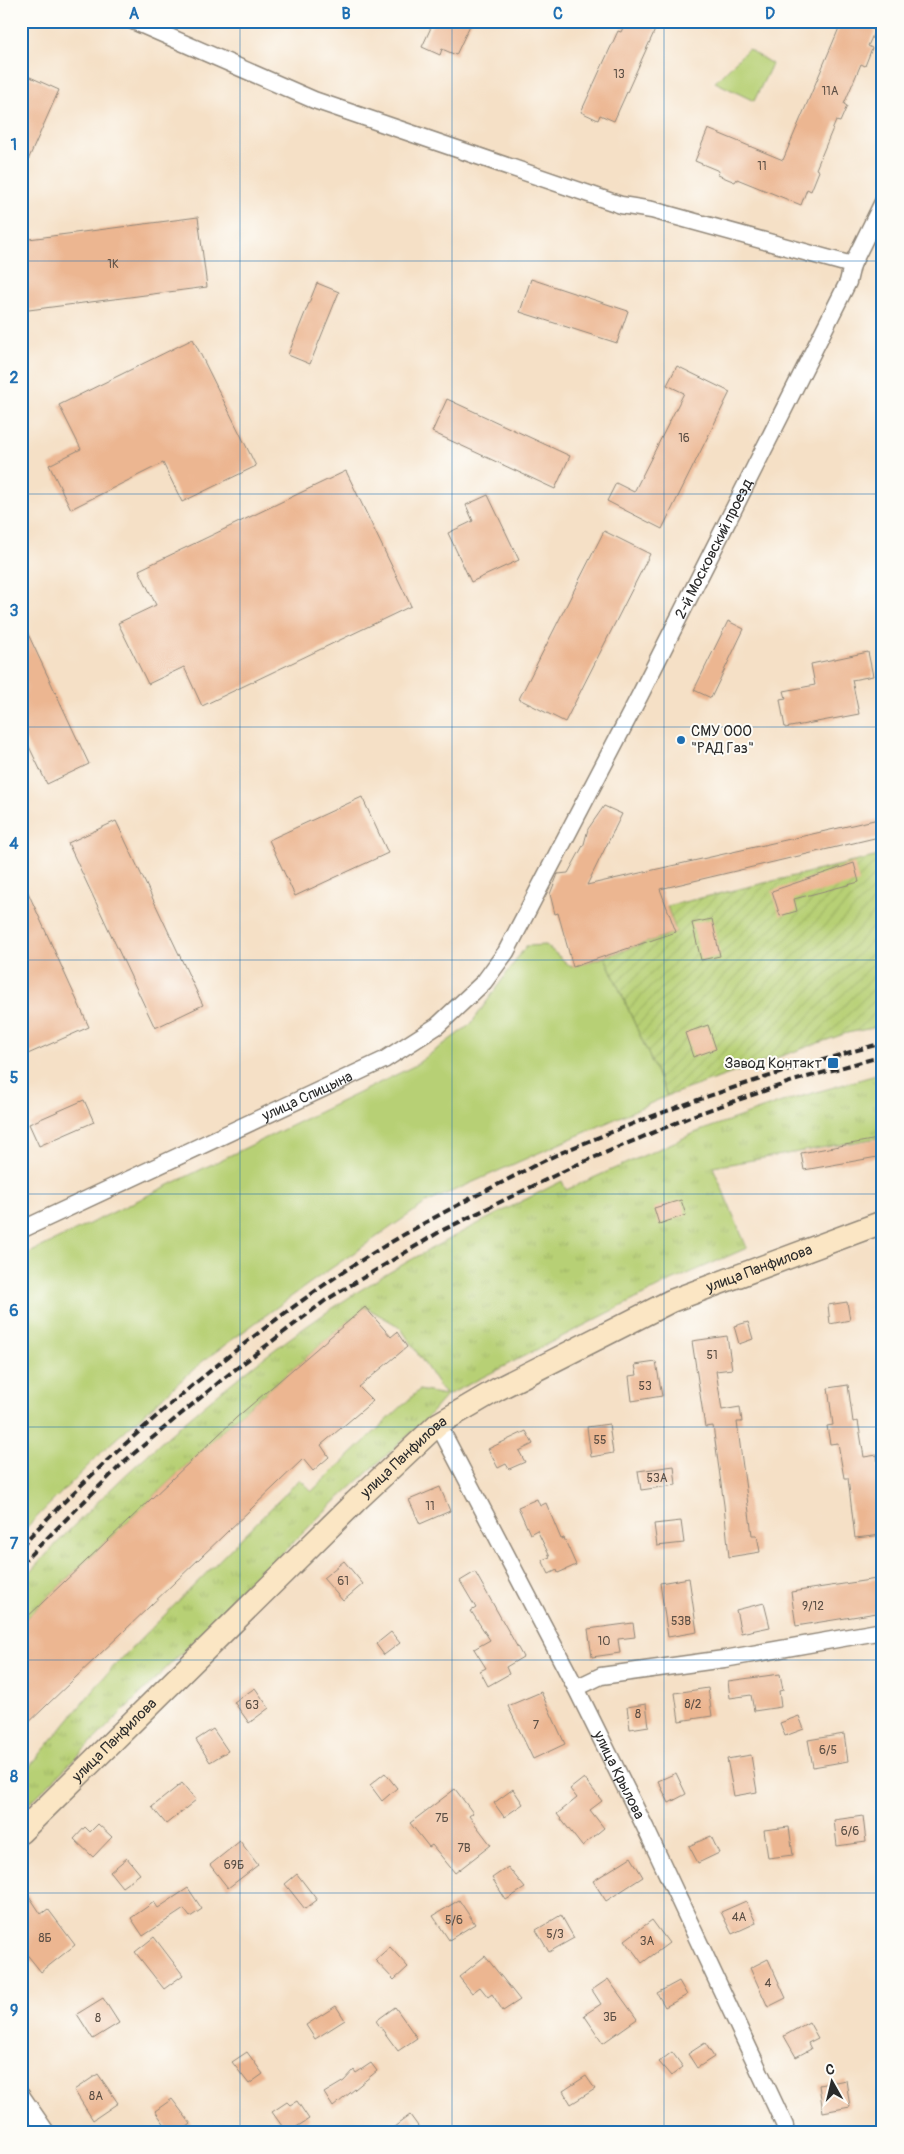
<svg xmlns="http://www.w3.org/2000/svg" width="904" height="2154" font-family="Pangolin,sans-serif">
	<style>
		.grass { fill: url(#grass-tufts); stroke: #717e50 }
		.park { fill: #b7d075; stroke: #717e50 }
		.garden { fill: url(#garden-furrows); stroke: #717e50 }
		.building { fill: #ecb691 }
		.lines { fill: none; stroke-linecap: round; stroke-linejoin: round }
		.minor-casing { stroke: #908678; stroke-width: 19 }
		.secondary-casing { stroke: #908678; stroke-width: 25 }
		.minor { stroke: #fff; stroke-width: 16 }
		.secondary { stroke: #fbe6c4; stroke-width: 22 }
		.rail { stroke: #2b2b2b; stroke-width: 4; stroke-dasharray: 8 4; stroke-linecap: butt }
		.grid { fill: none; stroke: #1f6fb2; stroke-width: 1; stroke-opacity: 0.55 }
		.poi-dot { fill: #1f6fb2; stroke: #fdfcf7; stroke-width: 2 }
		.labels { text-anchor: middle; stroke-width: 4; stroke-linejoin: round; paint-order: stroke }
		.number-label { font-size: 12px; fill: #5b4e44 }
		.street-label { font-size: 15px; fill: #2b2b2b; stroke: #fdfcf7 }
		.poi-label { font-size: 15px; fill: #2b2b2b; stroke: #fdfcf7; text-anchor: start }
		.neatline { fill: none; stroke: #1f6fb2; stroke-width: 2 }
		.grid-label { font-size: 16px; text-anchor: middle; font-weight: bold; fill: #1f6fb2 }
	</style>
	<defs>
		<pattern id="grass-tufts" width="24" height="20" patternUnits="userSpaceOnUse" patternTransform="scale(1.25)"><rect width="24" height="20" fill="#b7d075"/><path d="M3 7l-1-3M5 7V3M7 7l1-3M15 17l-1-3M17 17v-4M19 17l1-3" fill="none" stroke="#9eb365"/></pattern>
		<pattern id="garden-furrows" width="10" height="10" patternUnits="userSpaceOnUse" patternTransform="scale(1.25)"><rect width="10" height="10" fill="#b7d075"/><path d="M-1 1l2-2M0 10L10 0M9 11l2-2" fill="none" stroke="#9eb365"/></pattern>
	</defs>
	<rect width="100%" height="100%" fill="#fdfcf7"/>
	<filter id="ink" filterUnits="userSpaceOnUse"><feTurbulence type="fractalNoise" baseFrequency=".02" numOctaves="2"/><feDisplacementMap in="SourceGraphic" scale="10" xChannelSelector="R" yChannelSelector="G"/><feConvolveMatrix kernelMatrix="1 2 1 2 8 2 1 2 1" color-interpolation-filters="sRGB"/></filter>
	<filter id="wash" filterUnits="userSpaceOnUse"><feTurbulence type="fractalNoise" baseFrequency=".0096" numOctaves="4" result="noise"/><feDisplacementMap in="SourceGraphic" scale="20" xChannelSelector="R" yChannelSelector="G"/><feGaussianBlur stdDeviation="1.12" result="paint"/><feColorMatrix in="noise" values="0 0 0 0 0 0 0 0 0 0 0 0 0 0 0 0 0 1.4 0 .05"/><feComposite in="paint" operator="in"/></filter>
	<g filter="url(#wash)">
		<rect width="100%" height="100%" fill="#f5e0c6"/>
		<!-- grass -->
		<path class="grass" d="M883,1073V1137L713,1167L747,1248L667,1283L446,1396L423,1422L325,1511L21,1812V1777L110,1670L300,1479L312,1491L419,1390L445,1395L400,1327L365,1307L236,1418L21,1623V1582C112,1481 216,1388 327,1312C401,1261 483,1221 562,1181L566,1190L697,1132L782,1102Z"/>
		<!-- park -->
		<g class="park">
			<polygon points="748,49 772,64 754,101 715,82"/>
			<polygon points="546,945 571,967 605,957 667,1096 426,1203 310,1283 203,1361 109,1445 21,1533 21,1257 414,1066 471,1024 526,946"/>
		</g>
		<!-- garden -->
		<polygon class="garden" points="883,855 883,1026 847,1033 667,1096 605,957 676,932 667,906"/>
		<g id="blocks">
			<!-- building -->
			<g class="building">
				<polygon points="434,21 472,21 456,55 442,49 440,55 422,47"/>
				<polygon points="626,21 659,21 614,121 600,115 598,120 581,112 618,31 621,32"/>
				<polygon points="842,21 854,21 875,30 868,46 872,48 865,66 861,64 844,104 847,106 840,122 836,121 816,169 819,171 811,191 807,189 801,205 737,179 735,182 718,175 719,171 695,161 708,129 783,160"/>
				<polygon points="21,73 59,90 21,176"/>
				<polygon points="198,217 207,287 21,311 21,240"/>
				<polygon points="531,279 628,311 617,343 520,312"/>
				<polygon points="317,283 339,292 310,364 288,355"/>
				<polygon points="193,339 256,466 182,502 163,463 71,509 49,465 81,449 59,405"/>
				<polygon points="677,366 730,392 662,529 607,501 616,483 634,492 684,393 667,385"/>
				<polygon points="447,399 570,456 555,489 432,432"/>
				<polygon points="346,471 411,606 202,706 184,667 148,684 118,623 156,605 139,570"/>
				<polygon points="488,495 519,560 471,582 448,533 473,521 466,505"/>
				<polygon points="604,531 650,554 565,722 519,699"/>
				<polygon points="21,619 89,764 47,784 21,730"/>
				<polygon points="728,621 744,629 711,698 694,690"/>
				<polygon points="868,652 873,676 852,680 859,714 785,728 780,699 786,698 784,691 815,685 811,664"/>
				<polygon points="362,797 388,853 295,896 269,840"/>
				<polygon points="604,806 622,814 587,885 883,818 883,836 660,889 676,932 573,967 558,913 555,914 550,894 558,874 568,873 584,844 588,829"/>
				<polygon points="116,821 203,1005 155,1028 68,843"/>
				<polygon points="854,863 859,882 794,899 797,911 780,916 772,891"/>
				<polygon points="21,877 89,1027 21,1057"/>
				<polygon points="712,919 720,956 701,960 692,923"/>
				<polygon points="708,1025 716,1049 693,1057 685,1033"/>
				<polygon points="84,1100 94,1122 39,1146 29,1124"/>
				<polygon points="883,1138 883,1156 804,1170 801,1153"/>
				<polygon points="681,1200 686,1215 659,1224 654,1208"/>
				<polygon points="847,1302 850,1320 830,1324 828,1305"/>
				<polygon points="365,1307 391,1337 397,1332 407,1347 359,1387 373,1401 321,1445 329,1457 313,1471 303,1459 21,1730 21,1623 236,1418"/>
				<polygon points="748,1322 753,1339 739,1344 734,1326"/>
				<polygon points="727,1336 732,1369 716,1371 722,1410 740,1407 742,1422 737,1422 752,1535 757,1535 760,1552 729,1557 724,1505 713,1426 705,1427 692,1341"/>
				<polygon points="656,1362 662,1396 632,1401 629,1376 637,1375 635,1365"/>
				<polygon points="848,1385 853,1422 858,1421 864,1457 877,1455 883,1535 855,1538 848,1478 844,1478 838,1443 830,1444 827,1426 833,1425 828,1388"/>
				<polygon points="609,1424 613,1453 591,1457 587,1427"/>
				<polygon points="526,1431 533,1444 519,1451 525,1462 509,1469 506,1464 498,1468 488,1449"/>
				<polygon points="674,1466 676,1485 641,1490 638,1471"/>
				<polygon points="440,1487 450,1511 420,1524 409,1500"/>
				<polygon points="537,1499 540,1506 546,1503 561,1539 564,1538 576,1565 558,1573 557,1570 549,1574 542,1560 550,1557 537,1530 530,1534 518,1507"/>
				<polygon points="681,1521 684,1543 657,1546 654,1524"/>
				<polygon points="344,1561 363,1584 343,1601 323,1578"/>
				<polygon points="475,1572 523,1657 506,1667 509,1674 488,1686 480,1671 486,1668 474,1649 490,1640 471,1611 476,1608 460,1581"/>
				<polygon points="689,1578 697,1632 668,1637 660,1583"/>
				<polygon points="883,1578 883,1612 796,1626 791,1592"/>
				<polygon points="764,1603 770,1627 741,1633 736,1610"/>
				<polygon points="633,1623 635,1637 618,1639 620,1653 592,1657 588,1629"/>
				<polygon points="391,1632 400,1643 384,1655 376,1644"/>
				<polygon points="780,1674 783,1690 779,1691 781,1707 754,1711 751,1695 730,1698 728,1681"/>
				<polygon points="255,1688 269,1708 249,1723 234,1702"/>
				<polygon points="708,1688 712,1716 679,1721 675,1693"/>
				<polygon points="541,1692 565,1744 533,1759 508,1706"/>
				<polygon points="646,1704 649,1726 630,1729 627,1707"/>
				<polygon points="799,1716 804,1729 785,1736 780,1723"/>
				<polygon points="213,1729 228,1751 210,1762 196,1740"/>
				<polygon points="844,1734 848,1761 813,1767 808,1740"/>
				<polygon points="751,1755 757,1792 734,1796 727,1759"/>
				<polygon points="385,1773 397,1788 382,1801 370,1785"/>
				<polygon points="676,1773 686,1794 669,1803 658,1781"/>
				<polygon points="584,1778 602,1801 590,1810 604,1828 582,1846 557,1814 577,1798 570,1789"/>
				<polygon points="182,1783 196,1800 166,1824 152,1807"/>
				<polygon points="455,1789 473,1813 469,1816 491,1845 455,1873 432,1845 429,1847 410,1823"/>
				<polygon points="513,1789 523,1804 504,1817 494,1803"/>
				<polygon points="863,1816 866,1842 837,1846 834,1820"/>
				<polygon points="98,1824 112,1837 93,1857 74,1839 85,1827 90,1832"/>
				<polygon points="789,1827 793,1855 768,1858 764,1830"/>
				<polygon points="711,1836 719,1853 698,1863 689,1846"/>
				<polygon points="240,1841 258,1865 228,1888 210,1865"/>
				<polygon points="631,1857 643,1877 606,1901 593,1881"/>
				<polygon points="127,1858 140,1874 122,1887 110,1872"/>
				<polygon points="508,1867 525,1888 506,1900 492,1878"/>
				<polygon points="297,1874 317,1900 305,1909 285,1884"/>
				<polygon points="21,1884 41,1914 48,1909 75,1945 41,1972 21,1947"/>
				<polygon points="188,1888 202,1909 190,1917 184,1909 143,1936 131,1918 154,1902 158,1908"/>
				<polygon points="459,1900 475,1924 449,1940 433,1916"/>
				<polygon points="746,1901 756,1923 732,1934 721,1912"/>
				<polygon points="561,1915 574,1938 549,1952 536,1930"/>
				<polygon points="652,1920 669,1943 642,1963 625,1940"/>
				<polygon points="154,1937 183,1975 164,1989 135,1952"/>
				<polygon points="390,1947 408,1967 394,1980 375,1960"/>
				<polygon points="485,1956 520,2000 503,2011 492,1994 488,1997 480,1987 472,1993 459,1977"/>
				<polygon points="768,1959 786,1998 768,2007 750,1968"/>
				<polygon points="608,1979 637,2019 603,2043 584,2015 601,2004 592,1990"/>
				<polygon points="679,1981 687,1995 665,2007 657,1993"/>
				<polygon points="103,1998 119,2023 93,2039 77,2014"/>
				<polygon points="336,2006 345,2020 315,2039 306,2025"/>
				<polygon points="395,2007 417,2038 398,2051 376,2021"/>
				<polygon points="809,2022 818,2038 808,2043 811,2049 796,2057 784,2036"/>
				<polygon points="705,2043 714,2057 697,2068 688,2054"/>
				<polygon points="247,2052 263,2074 249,2084 232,2062"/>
				<polygon points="672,2052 683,2067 671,2076 659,2062"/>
				<polygon points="371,2063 377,2071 333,2107 324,2093 344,2081 354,2070 356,2073"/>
				<polygon points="98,2074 118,2103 93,2120 74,2090"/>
				<polygon points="586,2076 595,2089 571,2104 563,2091"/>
				<polygon points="846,2080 850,2107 823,2112 819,2085"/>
				<polygon points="172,2099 191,2124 180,2133 171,2133 155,2111"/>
				<polygon points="297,2101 309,2119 287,2133 272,2112 287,2102 290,2105"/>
				<polygon points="410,2115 423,2133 386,2133"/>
			</g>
		</g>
	</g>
	<g filter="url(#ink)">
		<use href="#blocks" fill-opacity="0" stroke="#908678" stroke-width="1"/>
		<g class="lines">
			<defs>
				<g id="minor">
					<polyline points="133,21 314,100 621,205 652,210 852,265"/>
					<path id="s1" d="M21,1230L384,1060L437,1026L484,982L506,952L640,695L848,282L852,265L883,202"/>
					<path id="s2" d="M438,1424L576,1688L645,1827L785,2126L784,2133"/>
					<polyline points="576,1688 601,1676 724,1659 883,1631"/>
					<polyline points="21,2095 47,2133"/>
				</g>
				<g id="secondary">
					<path id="s3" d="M21,1832L355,1502L438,1424L498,1389L671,1301L883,1222"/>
				</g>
			</defs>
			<!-- minor casing -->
			<use href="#minor" class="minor-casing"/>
			<!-- secondary casing -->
			<use href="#secondary" class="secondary-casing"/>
			<!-- minor -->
			<use href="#minor" class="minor"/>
			<!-- secondary -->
			<use href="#secondary" class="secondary"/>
			<!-- rail -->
			<g class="rail">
				<path d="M21,1546C108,1454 213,1363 317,1290C373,1250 435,1216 497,1185C521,1173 545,1159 570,1149C672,1106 776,1072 883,1043"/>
				<polyline points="21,1564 126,1460 224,1378 326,1300 441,1231 574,1166 697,1114 793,1081 883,1056"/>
			</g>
		</g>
	</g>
	<!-- grid -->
	<path class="grid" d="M240,21V2133M452,21V2133M664,21V2133M21,261H883M21,494H883M21,727H883M21,960H883M21,1194H883M21,1427H883M21,1660H883M21,1893H883"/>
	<!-- markers -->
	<g class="poi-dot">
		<circle cx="681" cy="740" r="5"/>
		<rect x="827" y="1057" width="12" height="12" rx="2.5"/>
	</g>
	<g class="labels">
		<!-- number labels -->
		<g class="number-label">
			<text x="619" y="78">13</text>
			<text x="830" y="95">11А</text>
			<text x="762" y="170">11</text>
			<text x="113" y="268">1К</text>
			<text x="684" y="442">16</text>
			<text x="712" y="1359">51</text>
			<text x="645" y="1390">53</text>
			<text x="600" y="1444">55</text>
			<text x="657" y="1482">53А</text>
			<text x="430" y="1510">11</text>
			<text x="343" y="1585">61</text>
			<text x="813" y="1610">9/12</text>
			<text x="681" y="1625">53В</text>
			<text x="604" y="1645">10</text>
			<text x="693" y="1708">8/2</text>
			<text x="252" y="1709">63</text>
			<text x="638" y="1718">8</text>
			<text x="536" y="1729">7</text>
			<text x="828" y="1754">6/5</text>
			<text x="442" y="1822">7Б</text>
			<text x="850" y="1835">6/6</text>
			<text x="464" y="1852">7В</text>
			<text x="234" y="1869">69Б</text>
			<text x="739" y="1921">4А</text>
			<text x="454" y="1924">5/6</text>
			<text x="555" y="1938">5/3</text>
			<text x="45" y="1942">8Б</text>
			<text x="647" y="1945">3А</text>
			<text x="768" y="1987">4</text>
			<text x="610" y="2021">3Б</text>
			<text x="98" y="2022">8</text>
			<text x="96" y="2100">8А</text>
		</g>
		<!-- street labels -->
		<g class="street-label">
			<text dy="5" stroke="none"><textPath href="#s1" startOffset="1019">2-й Московский проезд</textPath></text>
			<text dy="5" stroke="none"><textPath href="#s1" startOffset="316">улица Спицына</textPath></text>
			<text dy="5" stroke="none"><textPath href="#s3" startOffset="941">улица Панфилова</textPath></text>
			<text dy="5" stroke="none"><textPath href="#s3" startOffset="536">улица Панфилова</textPath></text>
			<text dy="5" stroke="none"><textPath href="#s3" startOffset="131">улица Панфилова</textPath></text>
			<text dy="5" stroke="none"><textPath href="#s2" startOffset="395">улица Крылова</textPath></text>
		</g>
		<!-- poi labels -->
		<g class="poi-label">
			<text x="691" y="736">СМУ ООО<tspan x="691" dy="17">"РАД Газ"</tspan></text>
			<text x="822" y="1068" text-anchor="end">Завод Контакт</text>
		</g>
	</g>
	<!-- margin -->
	<rect width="904" height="2154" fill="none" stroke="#fdfcf7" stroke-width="55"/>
	<!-- north arrow -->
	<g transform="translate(832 2082) rotate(352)" stroke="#fdfcf7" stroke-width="4" paint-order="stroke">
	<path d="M0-4L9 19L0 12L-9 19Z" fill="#2b2b2b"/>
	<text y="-8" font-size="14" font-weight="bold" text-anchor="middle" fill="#2b2b2b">С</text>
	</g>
	<rect x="28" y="28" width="848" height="2098" class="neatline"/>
	<g class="grid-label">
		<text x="134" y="19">A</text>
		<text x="346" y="19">B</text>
		<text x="558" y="19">C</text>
		<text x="770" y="19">D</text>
		<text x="14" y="150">1</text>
		<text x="14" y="383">2</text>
		<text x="14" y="616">3</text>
		<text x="14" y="849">4</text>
		<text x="14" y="1083">5</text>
		<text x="14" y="1316">6</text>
		<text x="14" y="1549">7</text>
		<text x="14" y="1782">8</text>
		<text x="14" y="2016">9</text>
	</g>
</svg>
